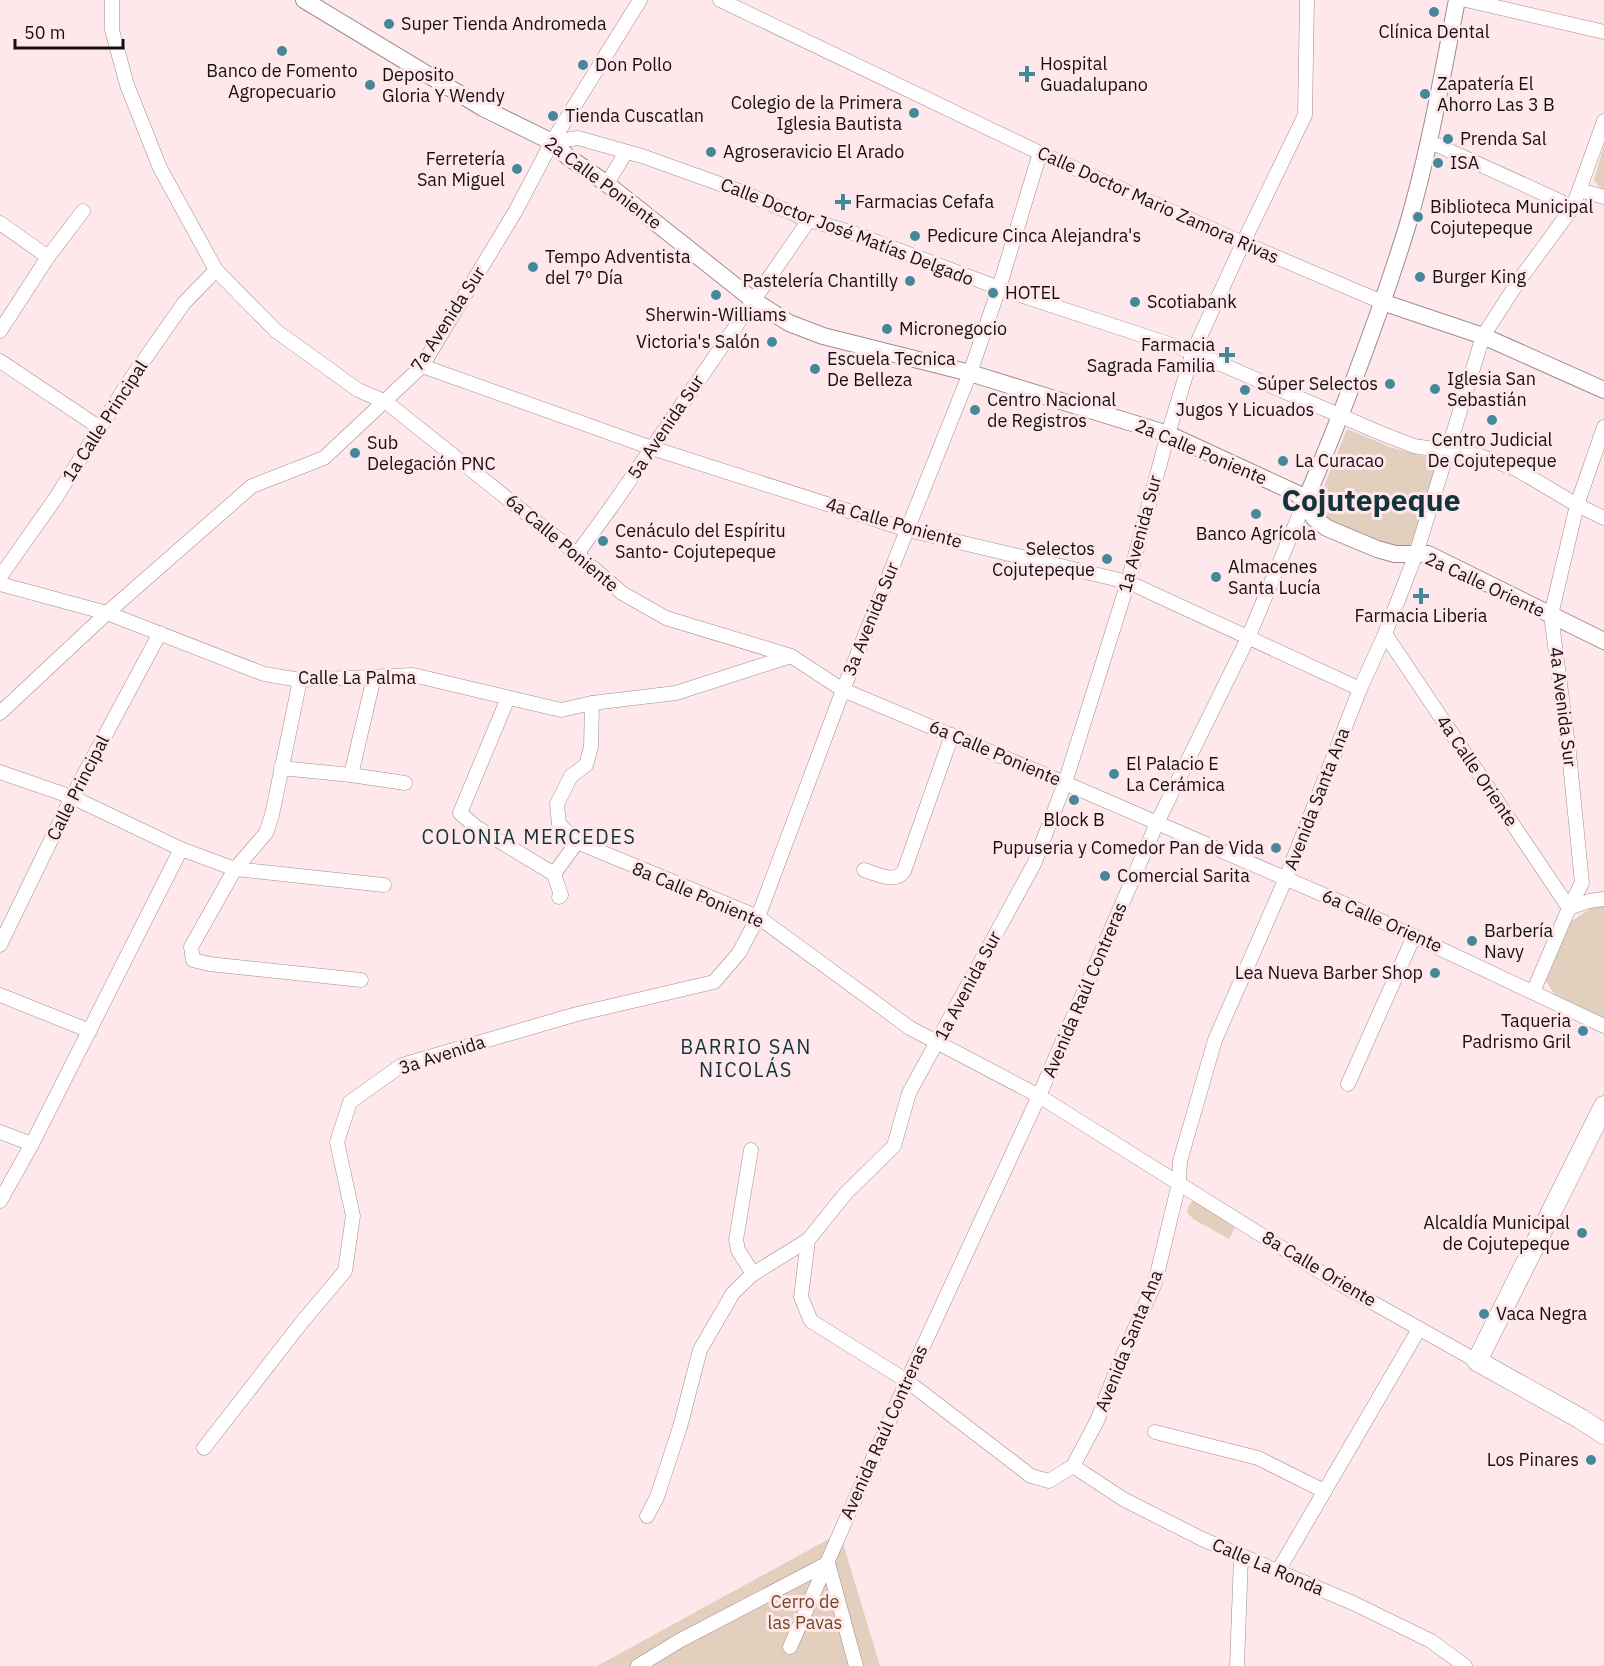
<svg xmlns="http://www.w3.org/2000/svg" width="1604" height="1666" font-family="'IBM Plex Sans',sans-serif">
	<style>
		.green { fill: #e3cfbd }
		.lines { fill: none; stroke-linecap: round; stroke-linejoin: round }
		.minor-casing { stroke: #a08c90; stroke-width: 15 }
		.tertiary-casing { stroke: #a08c90; stroke-width: 18 }
		.secondary-casing { stroke: #a08c90; stroke-width: 21 }
		.minor { stroke: #fff; stroke-width: 14 }
		.tertiary { stroke: #fff; stroke-width: 16 }
		.secondary { stroke: #fff; stroke-width: 20 }
		.poi-dot { fill: #468899; stroke: #fee8ec; stroke-width: 2 }
		.labels { text-anchor: middle; stroke-width: 6; stroke-linejoin: round; paint-order: stroke }
		.poi-label { font-size: 18px; fill: #171011; stroke: #fee8ec; text-anchor: start }
		.street-label { font-size: 18px; fill: #171011; stroke: #fee8ec }
		.park-label { font-size: 18px; fill: #6e4924; stroke: #fee8ec }
		.neighbourhood-label { font-size: 20px; letter-spacing: 1.5px; fill: #14343c; stroke: #fee8ec }
		.town-label { font-size: 30px; font-weight: bold; fill: #14343c; stroke: #fee8ec }
	</style>
	<rect width="100%" height="100%" fill="#fee8ec"/>
	<!-- green -->
	<g class="green">
		<polygon points="1604,145 1604,189 1600,188 1594,180"/>
		<polygon points="1347,429 1393,448 1439,460 1425,509 1409,548 1382,545 1319,516 1320,496"/>
		<polygon points="1604,905 1604,1019 1576,1008 1555,995 1540,972 1559,930 1591,908"/>
		<polygon points="1193,1201 1201,1203 1237,1224 1229,1239 1193,1219 1187,1212 1189,1205"/>
		<polygon points="840,1533 880,1666 597,1666"/>
	</g>
	<g class="lines">
		<defs>
			<g id="minor">
				<polyline points="112,0 112,30 127,85 160,168 216,270 276,331 358,390 386,402 577,554 622,593 666,618 791,656 843,690 1065,783 1354,908 1604,1026"/>
				<polyline points="720,0 1040,153 1243,243 1382,302"/>
				<polyline points="1307,0 1305,115 1243,243 1193,352 1168,434 1128,582 1065,783 1034,864 909,1093 894,1146 846,1193 808,1240 801,1297 811,1321 907,1381 1031,1476 1049,1481 1073,1466 1097,1421 1119,1364 1155,1283 1179,1183 1180,1161 1215,1040 1286,878 1360,689 1385,634 1416,554 1483,336 1520,279 1573,207 1604,121"/>
				<polyline points="1466,0 1604,32"/>
				<polyline points="1428,141 1573,207"/>
				<polyline points="552,142 578,138 642,156 734,189 809,220 853,233 999,288 1193,352 1378,432 1414,446 1480,456 1516,469 1577,505 1604,518"/>
				<polyline points="607,184 626,152"/>
				<polyline points="1580,190 1604,197"/>
				<polyline points="0,223 48,257"/>
				<polyline points="0,331 48,257 83,211"/>
				<polyline points="0,361 100,428"/>
				<polyline points="422,366 652,448 908,530 1128,582 1360,689"/>
				<polyline points="577,554 612,506 809,220"/>
				<polyline points="0,577 55,499 128,383 184,303 216,270"/>
				<polyline points="0,584 107,613 264,674 300,680 413,675 561,710 592,703 676,693 791,656"/>
				<polyline points="1385,634 1569,908"/>
				<polyline points="300,680 272,815 266,833 235,869 191,947 193,960 209,964 361,980"/>
				<polyline points="508,698 460,813 476,827 554,874 561,895 559,897"/>
				<polyline points="592,703 591,747 586,765 571,776 557,804 559,824 577,842 758,917 910,1028 1039,1096 1338,1283 1477,1361"/>
				<polyline points="0,713 107,613 252,486 324,458 422,366 515,212 552,142 640,0"/>
				<polyline points="281,768 351,775 405,783"/>
				<polyline points="0,772 72,797 181,849 235,869 384,885"/>
				<polyline points="351,775 374,677"/>
				<path d="M864,870C877,874 895,884 904,871L952,735"/>
				<polyline points="554,874 577,842"/>
				<polyline points="1569,908 1589,901 1604,899"/>
				<polyline points="0,945 72,797 160,633"/>
				<polyline points="1533,992 1569,908 1582,883 1569,753 1551,615 1577,505 1604,427"/>
				<polyline points="0,995 90,1031"/>
				<polyline points="1348,1084 1414,936"/>
				<polyline points="0,1132 32,1144"/>
				<polyline points="751,1150 736,1240 738,1250 753,1274"/>
				<polyline points="0,1201 32,1144 181,849"/>
				<polyline points="1155,1432 1258,1458 1324,1491"/>
				<polyline points="204,1448 302,1322 345,1271 353,1216 337,1142 350,1102 402,1065 577,1014 714,982 739,953 758,917 843,690 970,373 999,288 1040,153"/>
				<polyline points="1073,1466 1123,1499 1202,1539 1353,1603 1431,1641 1465,1666"/>
				<polyline points="647,1516 657,1497 680,1427 700,1350 733,1293 753,1274 808,1240"/>
				<polyline points="1278,1571 1419,1329"/>
				<polyline points="790,1647 907,1381 1039,1096 1157,823 1248,638 1304,504"/>
				<polyline points="638,1666 679,1641 828,1563 856,1666"/>
				<polyline points="1237,1666 1241,1556"/>
			</g>
			<g id="tertiary">
				<polyline points="304,0 483,108 552,142 568,157 607,184 753,300 789,323 823,336 970,373 1168,434 1298,494 1315,519 1327,528 1377,549 1395,554 1428,554 1604,641"/>
				<polyline points="1382,302 1483,336 1604,390"/>
				<path d="M1304,504C1342,414 1378,321 1407,227C1429,153 1442,76 1457,0"/>
			</g>
			<polyline id="secondary" points="1604,1106 1477,1361 1581,1419 1604,1434"/>
		</defs>
		<!-- minor casing -->
		<use href="#minor" class="minor-casing"/>
		<!-- tertiary casing -->
		<use href="#tertiary" class="tertiary-casing"/>
		<!-- secondary casing -->
		<use href="#secondary" class="secondary-casing"/>
		<!-- minor -->
		<use href="#minor" class="minor"/>
		<!-- tertiary -->
		<use href="#tertiary" class="tertiary"/>
		<!-- secondary -->
		<use href="#secondary" class="secondary"/>
	</g>
	<!-- markers -->
	<g class="poi-dot">
		<circle cx="1434" cy="12" r="6"/>
		<circle cx="389" cy="24" r="6"/>
		<circle cx="282" cy="51" r="6"/>
		<circle cx="583" cy="65" r="6"/>
		<path d="M1024 65h6v6h6v6h-6v6h-6v-6h-6v-6h6z"/>
		<circle cx="370" cy="85" r="6"/>
		<circle cx="1425" cy="94" r="6"/>
		<circle cx="914" cy="113" r="6"/>
		<circle cx="553" cy="116" r="6"/>
		<circle cx="1448" cy="139" r="6"/>
		<circle cx="711" cy="152" r="6"/>
		<circle cx="1438" cy="163" r="6"/>
		<circle cx="517" cy="169" r="6"/>
		<path d="M840 193h6v6h6v6h-6v6h-6v-6h-6v-6h6z"/>
		<circle cx="1418" cy="217" r="6"/>
		<circle cx="915" cy="236" r="6"/>
		<circle cx="533" cy="267" r="6"/>
		<circle cx="1420" cy="277" r="6"/>
		<circle cx="910" cy="281" r="6"/>
		<circle cx="993" cy="293" r="6"/>
		<circle cx="716" cy="295" r="6"/>
		<circle cx="1135" cy="302" r="6"/>
		<circle cx="887" cy="329" r="6"/>
		<circle cx="772" cy="342" r="6"/>
		<path d="M1224 346h6v6h6v6h-6v6h-6v-6h-6v-6h6z"/>
		<circle cx="815" cy="369" r="6"/>
		<circle cx="1390" cy="384" r="6"/>
		<circle cx="1435" cy="389" r="6"/>
		<circle cx="1245" cy="390" r="6"/>
		<circle cx="975" cy="410" r="6"/>
		<circle cx="1492" cy="420" r="6"/>
		<circle cx="355" cy="453" r="6"/>
		<circle cx="1283" cy="461" r="6"/>
		<circle cx="1256" cy="514" r="6"/>
		<circle cx="603" cy="541" r="6"/>
		<circle cx="1107" cy="559" r="6"/>
		<circle cx="1216" cy="577" r="6"/>
		<path d="M1418 587h6v6h6v6h-6v6h-6v-6h-6v-6h6z"/>
		<circle cx="1114" cy="774" r="6"/>
		<circle cx="1074" cy="800" r="6"/>
		<circle cx="1276" cy="848" r="6"/>
		<circle cx="1105" cy="876" r="6"/>
		<circle cx="1472" cy="941" r="6"/>
		<circle cx="1435" cy="973" r="6"/>
		<circle cx="1583" cy="1031" r="6"/>
		<circle cx="1582" cy="1233" r="6"/>
		<circle cx="1484" cy="1314" r="6"/>
		<circle cx="1591" cy="1460" r="6"/>
	</g>
	<g class="labels">
		<!-- poi labels -->
		<g class="poi-label">
			<text x="401" y="30">Super Tienda Andromeda</text>
			<text x="1434" y="38" text-anchor="middle">Clínica Dental</text>
			<text x="1040" y="70">Hospital<tspan x="1040" dy="21">Guadalupano</tspan></text>
			<text x="595" y="71">Don Pollo</text>
			<text x="282" y="77" text-anchor="middle">Banco de Fomento<tspan x="282" dy="21">Agropecuario</tspan></text>
			<text x="382" y="81">Deposito<tspan x="382" dy="21">Gloria Y Wendy</tspan></text>
			<text x="1437" y="90">Zapatería El<tspan x="1437" dy="21">Ahorro Las 3 B</tspan></text>
			<text x="902" y="109" text-anchor="end">Colegio de la Primera<tspan x="902" dy="21">Iglesia Bautista</tspan></text>
			<text x="565" y="122">Tienda Cuscatlan</text>
			<text x="1460" y="145">Prenda Sal</text>
			<text x="723" y="158">Agroseravicio El Arado</text>
			<text x="505" y="165" text-anchor="end">Ferretería<tspan x="505" dy="21">San Miguel</tspan></text>
			<text x="1450" y="169">ISA</text>
			<text x="855" y="208">Farmacias Cefafa</text>
			<text x="1430" y="213">Biblioteca Municipal<tspan x="1430" dy="21">Cojutepeque</tspan></text>
			<text x="927" y="242">Pedicure Cinca Alejandra's</text>
			<text x="545" y="263">Tempo Adventista<tspan x="545" dy="21">del 7º Día</tspan></text>
			<text x="1432" y="283">Burger King</text>
			<text x="898" y="287" text-anchor="end">Pastelería Chantilly</text>
			<text x="1005" y="299">HOTEL</text>
			<text x="1147" y="308">Scotiabank</text>
			<text x="716" y="321" text-anchor="middle">Sherwin-Williams</text>
			<text x="899" y="335">Micronegocio</text>
			<text x="760" y="348" text-anchor="end">Victoria's Salón</text>
			<text x="1215" y="351" text-anchor="end">Farmacia<tspan x="1215" dy="21">Sagrada Familia</tspan></text>
			<text x="827" y="365">Escuela Tecnica<tspan x="827" dy="21">De Belleza</tspan></text>
			<text x="1447" y="385">Iglesia San<tspan x="1447" dy="21">Sebastián</tspan></text>
			<text x="1378" y="390" text-anchor="end">Súper Selectos</text>
			<text x="987" y="406">Centro Nacional<tspan x="987" dy="21">de Registros</tspan></text>
			<text x="1245" y="416" text-anchor="middle">Jugos Y Licuados</text>
			<text x="1492" y="446" text-anchor="middle">Centro Judicial<tspan x="1492" dy="21">De Cojutepeque</tspan></text>
			<text x="367" y="449">Sub<tspan x="367" dy="21">Delegación PNC</tspan></text>
			<text x="1295" y="467">La Curacao</text>
			<text x="615" y="537">Cenáculo del Espíritu<tspan x="615" dy="21">Santo- Cojutepeque</tspan></text>
			<text x="1256" y="540" text-anchor="middle">Banco Agrícola</text>
			<text x="1095" y="555" text-anchor="end">Selectos<tspan x="1095" dy="21">Cojutepeque</tspan></text>
			<text x="1228" y="573">Almacenes<tspan x="1228" dy="21">Santa Lucía</tspan></text>
			<text x="1421" y="622" text-anchor="middle">Farmacia Liberia</text>
			<text x="1126" y="770">El Palacio E<tspan x="1126" dy="21">La Cerámica</tspan></text>
			<text x="1074" y="826" text-anchor="middle">Block B</text>
			<text x="1264" y="854" text-anchor="end">Pupuseria y Comedor Pan de Vida</text>
			<text x="1117" y="882">Comercial Sarita</text>
			<text x="1484" y="937">Barbería<tspan x="1484" dy="21">Navy</tspan></text>
			<text x="1423" y="979" text-anchor="end">Lea Nueva Barber Shop</text>
			<text x="1571" y="1027" text-anchor="end">Taqueria<tspan x="1571" dy="21">Padrismo Gril</tspan></text>
			<text x="1570" y="1229" text-anchor="end">Alcaldía Municipal<tspan x="1570" dy="21">de Cojutepeque</tspan></text>
			<text x="1496" y="1320">Vaca Negra</text>
			<text x="1579" y="1466" text-anchor="end">Los Pinares</text>
		</g>
		<!-- street labels -->
		<g class="street-label">
			<text transform="translate(603 183) rotate(37)" y="6">2a Calle Poniente</text>
			<text transform="translate(1158 205) rotate(24)" y="6">Calle Doctor Mario Zamora Rivas</text>
			<text transform="translate(847 232) rotate(21)" y="6">Calle Doctor José Matías Delgado</text>
			<text transform="translate(448 319) rotate(-57)" y="6">7a Avenida Sur</text>
			<text transform="translate(105 421) rotate(-57)" y="6">1a Calle Principal</text>
			<text transform="translate(666 427) rotate(-56)" y="6">5a Avenida Sur</text>
			<text transform="translate(1201 452) rotate(23)" y="6">2a Calle Poniente</text>
			<text transform="translate(894 523) rotate(16)" y="6">4a Calle Poniente</text>
			<text transform="translate(1140 534) rotate(-75)" y="6">1a Avenida Sur</text>
			<text transform="translate(562 543) rotate(40)" y="6">6a Calle Poniente</text>
			<text transform="translate(1485 585) rotate(25)" y="6">2a Calle Oriente</text>
			<text transform="translate(871 619) rotate(-68)" y="6">3a Avenida Sur</text>
			<text x="357" y="684">Calle La Palma</text>
			<text transform="translate(1563 707) rotate(83)" y="6">4a Avenida Sur</text>
			<text transform="translate(995 753) rotate(23)" y="6">6a Calle Poniente</text>
			<text transform="translate(1477 771) rotate(56)" y="6">4a Calle Oriente</text>
			<text transform="translate(78 788) rotate(-63)" y="6">Calle Principal</text>
			<text transform="translate(1317 799) rotate(-69)" y="6">Avenida Santa Ana</text>
			<text transform="translate(698 895) rotate(23)" y="6">8a Calle Poniente</text>
			<text transform="translate(1382 921) rotate(24)" y="6">6a Calle Oriente</text>
			<text transform="translate(968 986) rotate(-62)" y="6">1a Avenida Sur</text>
			<text transform="translate(1085 990) rotate(-67)" y="6">Avenida Raúl Contreras</text>
			<text transform="translate(442 1055) rotate(-18)" y="6">3a Avenida</text>
			<text transform="translate(1319 1269) rotate(31)" y="6">8a Calle Oriente</text>
			<text transform="translate(1129 1341) rotate(-68)" y="6">Avenida Santa Ana</text>
			<text transform="translate(884 1432) rotate(-66)" y="6">Avenida Raúl Contreras</text>
			<text transform="translate(1268 1567) rotate(23)" y="6">Calle La Ronda</text>
		</g>
		<!-- park labels -->
		<g class="park-label">
			<text x="805" y="1608">Cerro de<tspan x="805" dy="21">las Pavas</tspan></text>
		</g>
		<!-- neighbourhood labels -->
		<g class="neighbourhood-label">
			<text x="529" y="844">COLONIA MERCEDES</text>
			<text x="746" y="1054">BARRIO SAN<tspan x="746" dy="23">NICOLÁS</tspan></text>
		</g>
		<!-- town labels -->
		<g class="town-label">
			<text x="1371" y="511">Cojutepeque</text>
		</g>
	</g>
	<!-- scale -->
	<path d="M15 39v9h108v-9" fill="none" stroke="#171011" stroke-width="3"/>
	<text x="24" y="39" font-size="18" fill="#171011" stroke="#fee8ec" stroke-width="4.5" paint-order="stroke">50 m</text>
</svg>
